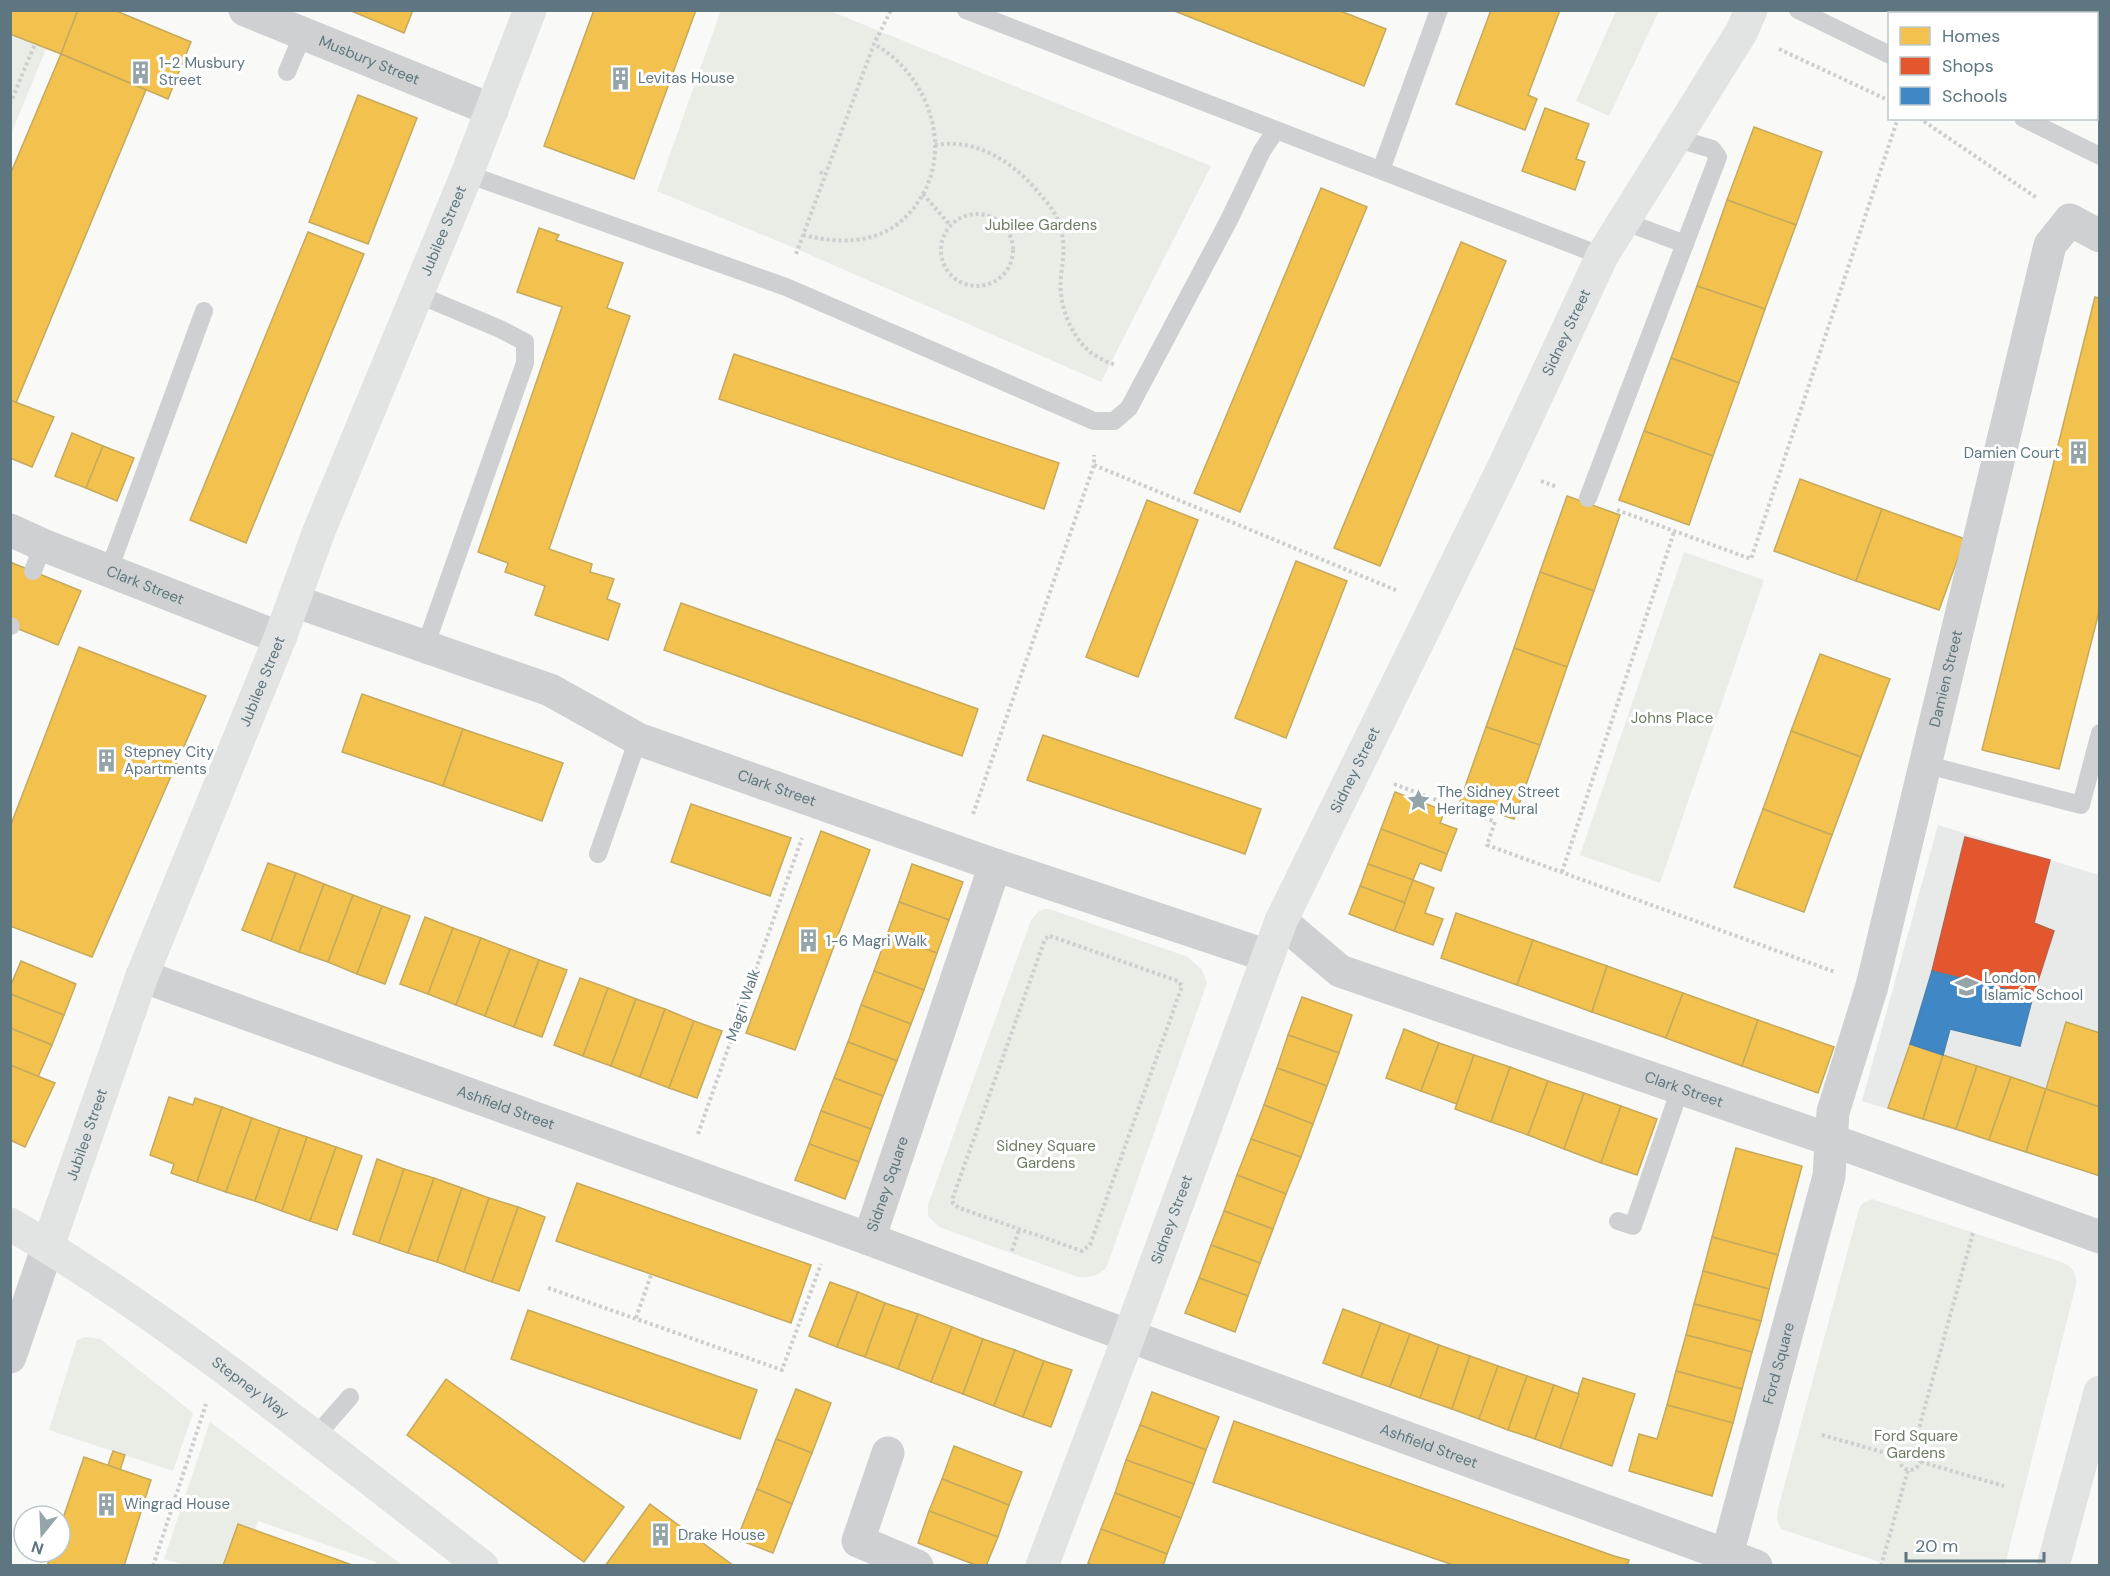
<svg xmlns="http://www.w3.org/2000/svg" width="2110" height="1576" font-family="'DM Sans',sans-serif">
	<style>
		.built { fill: #e8eae9 }
		.green { fill: #eaece6 }
		.homes { fill: #f2c14e; stroke: #c5aa5d; stroke-width: 1.5 }
		.shops { fill: #e4572e; stroke: #bc6046; stroke-width: 1.5 }
		.schools { fill: #3f88c5; stroke: #4883b0; stroke-width: 1.5 }
		.lines { fill: none; stroke-linecap: round; stroke-linejoin: round }
		.path { stroke: #cdcece; stroke-width: 4; stroke-dasharray: 3 3; stroke-linecap: butt }
		.lane { stroke: #ced0d1; stroke-width: 18 }
		.street { stroke: #ced0d1; stroke-width: 33 }
		.secondary { stroke: #e2e3e3; stroke-width: 33 }
		.labels { text-anchor: middle; stroke-width: 6; stroke-linejoin: round; paint-order: stroke }
		.street-label { font-size: 15px; fill: #5d767f; stroke: #fff }
		.poi-label { font-size: 15px; fill: #5d767f; stroke: #fff; text-anchor: start }
		.park-label { font-size: 15px; fill: #6b7b61; stroke: #fff }
	</style>
	<rect width="100%" height="100%" fill="#f9f9f8"/>
	<!-- built -->
	<polygon class="built" points="1938,825 2099,875 2099,1176 1862,1101"/>
	<!-- green -->
	<g class="green">
		<polygon points="721,10 830,11 1211,166 1101,382 792,247 657,191"/>
		<polygon points="1616,11 1659,11 1609,116 1576,101"/>
		<polygon points="11,34 46,49 11,134"/>
		<polygon points="1684,552 1764,580 1660,883 1580,855"/>
		<path d="M1045,909L1052,910L1188,957L1202,970L1207,983L1107,1266C1099,1276 1091,1278 1078,1277L939,1227L928,1216V1205L1031,920L1039,911Z"/>
		<path d="M1872,1199L2064,1263C2073,1268 2077,1274 2076,1285L2005,1565H1889L1781,1529L1777,1520L1778,1509L1859,1209L1862,1204Z"/>
		<polygon points="85,1337 100,1339 193,1413 173,1471 49,1430 77,1340"/>
		<polygon points="210,1422 402,1565 375,1565 376,1562 258,1521 243,1565 185,1565 164,1559"/>
	</g>
	<!-- homes -->
	<g class="homes">
		<polygon points="10,10 78,10 61,54 10,34"/>
		<polygon points="78,10 114,10 191,42 168,99 61,54"/>
		<polygon points="349,10 413,10 404,33"/>
		<polygon points="594,10 696,10 634,179 544,146"/>
		<polygon points="1172,10 1338,10 1386,29 1364,86"/>
		<polygon points="1491,10 1560,10 1528,95 1537,99 1525,130 1456,104"/>
		<polygon points="1892,10 2063,10 2069,14 1898,14"/>
		<polygon points="2096,29 2100,30 2100,120 2096,118"/>
		<polygon points="61,54 146,90 16,403 10,400 10,175"/>
		<polygon points="358,95 417,118 368,244 309,222"/>
		<polygon points="1545,108 1589,124 1576,159 1585,162 1575,190 1522,171"/>
		<polygon points="1754,127 1822,152 1796,225 1727,200"/>
		<polygon points="1321,188 1367,207 1240,512 1194,493"/>
		<polygon points="1727,200 1796,225 1765,309 1697,286"/>
		<polygon points="539,228 559,235 556,240 623,263 607,308 630,316 549,549 592,564 590,572 614,579 607,599 620,604 608,640 535,615 545,586 505,572 508,563 478,552 562,307 517,292"/>
		<polygon points="308,232 364,254 246,543 190,520"/>
		<polygon points="1461,242 1506,261 1380,566 1334,548"/>
		<polygon points="1697,286 1765,309 1739,383 1671,358"/>
		<polygon points="2095,297 2100,298 2100,608 2059,769 1982,750"/>
		<polygon points="734,354 1059,463 1044,509 719,399"/>
		<polygon points="1671,358 1739,383 1713,456 1644,431"/>
		<polygon points="10,400 54,417 32,467 10,458"/>
		<polygon points="1644,431 1713,456 1689,525 1619,500"/>
		<polygon points="72,433 103,446 86,488 55,476"/>
		<polygon points="103,446 134,458 117,501 86,488"/>
		<polygon points="1800,479 1882,509 1856,581 1774,551"/>
		<polygon points="1567,496 1620,515 1594,591 1540,572"/>
		<polygon points="1147,500 1198,520 1138,677 1086,657"/>
		<polygon points="1882,509 1965,539 1939,610 1856,581"/>
		<polygon points="1296,561 1347,581 1286,738 1235,718"/>
		<polygon points="10,562 81,591 58,645 11,626"/>
		<polygon points="1540,572 1594,591 1567,667 1514,648"/>
		<polygon points="681,603 978,709 962,756 664,650"/>
		<polygon points="79,647 206,696 92,957 10,926 10,827"/>
		<polygon points="1514,648 1567,667 1540,745 1486,727"/>
		<polygon points="1820,654 1890,679 1861,757 1791,731"/>
		<polygon points="362,694 463,729 443,786 342,752"/>
		<polygon points="1486,727 1540,745 1514,819 1460,801"/>
		<polygon points="463,729 563,763 542,821 443,786"/>
		<polygon points="1791,731 1861,757 1832,835 1763,809"/>
		<polygon points="1043,735 1261,809 1245,854 1027,780"/>
		<polygon points="1395,792 1445,811 1440,823 1457,829 1447,854 1381,829"/>
		<polygon points="691,804 791,838 770,896 671,862"/>
		<polygon points="1763,809 1832,835 1804,912 1734,887"/>
		<polygon points="1381,829 1447,854 1441,871 1420,863 1413,880 1368,864"/>
		<polygon points="821,831 870,850 795,1050 746,1033"/>
		<polygon points="268,863 296,873 271,941 242,930"/>
		<polygon points="912,864 963,882 949,920 899,902"/>
		<polygon points="1368,864 1413,880 1405,903 1360,886"/>
		<polygon points="296,873 324,884 299,952 271,941"/>
		<polygon points="1413,880 1434,888 1425,913 1443,919 1433,945 1394,931"/>
		<polygon points="324,884 353,895 328,962 299,952"/>
		<polygon points="1360,886 1405,903 1394,931 1349,914"/>
		<polygon points="353,895 382,906 357,974 328,962"/>
		<polygon points="899,902 949,920 937,953 887,935"/>
		<polygon points="382,906 410,916 385,984 357,974"/>
		<polygon points="1456,913 1533,940 1517,985 1441,958"/>
		<polygon points="425,917 453,928 428,994 400,984"/>
		<polygon points="453,928 481,938 456,1005 428,994"/>
		<polygon points="887,935 937,953 924,990 874,971"/>
		<polygon points="481,938 510,949 485,1016 456,1005"/>
		<polygon points="1533,940 1607,966 1592,1012 1517,985"/>
		<polygon points="510,949 539,960 514,1027 485,1016"/>
		<polygon points="539,960 567,970 542,1037 514,1027"/>
		<polygon points="21,961 76,984 64,1015 10,994 10,987"/>
		<polygon points="1607,966 1683,993 1666,1038 1592,1012"/>
		<polygon points="874,971 924,990 911,1024 861,1005"/>
		<polygon points="580,978 608,988 583,1056 554,1045"/>
		<polygon points="608,988 636,999 611,1066 583,1056"/>
		<polygon points="1683,993 1758,1020 1742,1066 1666,1038"/>
		<polygon points="10,994 64,1015 52,1045 10,1028"/>
		<polygon points="1302,997 1352,1015 1339,1053 1288,1035"/>
		<polygon points="636,999 665,1009 640,1077 611,1066"/>
		<polygon points="861,1005 911,1024 897,1061 848,1042"/>
		<polygon points="665,1009 694,1021 669,1088 640,1077"/>
		<polygon points="1758,1020 1834,1047 1818,1093 1742,1066"/>
		<polygon points="694,1021 722,1031 697,1098 669,1088"/>
		<polygon points="2066,1022 2100,1033 2100,1107 2046,1089"/>
		<polygon points="10,1028 52,1045 38,1077 10,1065"/>
		<polygon points="1404,1029 1439,1043 1421,1091 1386,1078"/>
		<polygon points="1288,1035 1339,1053 1327,1086 1277,1068"/>
		<polygon points="848,1042 897,1061 883,1096 834,1078"/>
		<polygon points="1439,1043 1474,1055 1457,1104 1421,1091"/>
		<polygon points="1910,1044 1943,1055 1923,1119 1888,1108"/>
		<polygon points="1474,1055 1510,1067 1491,1122 1455,1109"/>
		<polygon points="1943,1055 1977,1066 1956,1129 1923,1119"/>
		<polygon points="10,1065 55,1083 25,1147 10,1140"/>
		<polygon points="1977,1066 2011,1077 1989,1140 1956,1129"/>
		<polygon points="1510,1067 1548,1081 1528,1135 1491,1122"/>
		<polygon points="1277,1068 1327,1086 1313,1124 1264,1105"/>
		<polygon points="2011,1077 2046,1089 2026,1152 1989,1140"/>
		<polygon points="834,1078 883,1096 871,1129 821,1111"/>
		<polygon points="1548,1081 1584,1093 1564,1149 1528,1135"/>
		<polygon points="2046,1089 2100,1107 2100,1176 2026,1152"/>
		<polygon points="1584,1093 1621,1106 1601,1163 1564,1149"/>
		<polygon points="169,1097 193,1105 195,1098 222,1107 197,1182 171,1173 174,1164 150,1155"/>
		<polygon points="1264,1105 1313,1124 1301,1157 1251,1139"/>
		<polygon points="1621,1106 1657,1119 1637,1175 1601,1163"/>
		<polygon points="222,1107 252,1118 226,1192 197,1182"/>
		<polygon points="821,1111 871,1129 859,1162 809,1144"/>
		<polygon points="252,1118 280,1128 255,1201 226,1192"/>
		<polygon points="280,1128 307,1137 282,1211 255,1201"/>
		<polygon points="307,1137 336,1147 310,1221 282,1211"/>
		<polygon points="1251,1139 1301,1157 1286,1194 1237,1175"/>
		<polygon points="809,1144 859,1162 845,1199 795,1180"/>
		<polygon points="336,1147 362,1156 337,1230 310,1221"/>
		<polygon points="1736,1148 1802,1166 1778,1255 1712,1237"/>
		<polygon points="377,1159 404,1169 379,1243 353,1234"/>
		<polygon points="404,1169 434,1178 408,1253 379,1243"/>
		<polygon points="1237,1175 1286,1194 1273,1229 1224,1211"/>
		<polygon points="434,1178 462,1188 437,1262 408,1253"/>
		<polygon points="577,1183 811,1265 791,1323 556,1241"/>
		<polygon points="462,1188 489,1198 464,1272 437,1262"/>
		<polygon points="489,1198 518,1207 492,1282 464,1272"/>
		<polygon points="518,1207 545,1217 519,1291 492,1282"/>
		<polygon points="1224,1211 1273,1229 1260,1263 1211,1245"/>
		<polygon points="1712,1237 1778,1255 1769,1289 1703,1271"/>
		<polygon points="1211,1245 1260,1263 1248,1296 1199,1278"/>
		<polygon points="1703,1271 1769,1289 1761,1321 1694,1304"/>
		<polygon points="1199,1278 1248,1296 1235,1332 1185,1313"/>
		<polygon points="830,1282 858,1292 837,1347 809,1336"/>
		<polygon points="858,1292 885,1303 865,1357 837,1347"/>
		<polygon points="885,1303 918,1314 898,1369 865,1357"/>
		<polygon points="1694,1304 1761,1321 1752,1352 1686,1335"/>
		<polygon points="1343,1309 1381,1323 1361,1377 1323,1363"/>
		<polygon points="528,1310 757,1390 740,1439 511,1359"/>
		<polygon points="918,1314 952,1327 931,1382 898,1369"/>
		<polygon points="1381,1323 1410,1334 1390,1387 1361,1377"/>
		<polygon points="952,1327 983,1339 963,1394 931,1382"/>
		<polygon points="1410,1334 1439,1345 1420,1398 1390,1387"/>
		<polygon points="1686,1335 1752,1352 1742,1389 1676,1371"/>
		<polygon points="983,1339 1015,1350 994,1406 963,1394"/>
		<polygon points="1439,1345 1470,1356 1452,1409 1420,1398"/>
		<polygon points="1015,1350 1044,1361 1023,1417 994,1406"/>
		<polygon points="1470,1356 1498,1366 1479,1419 1452,1409"/>
		<polygon points="1044,1361 1072,1370 1051,1427 1023,1417"/>
		<polygon points="1498,1366 1527,1376 1508,1430 1479,1419"/>
		<polygon points="1676,1371 1742,1389 1733,1423 1667,1405"/>
		<polygon points="1527,1376 1554,1385 1535,1439 1508,1430"/>
		<polygon points="1583,1378 1635,1394 1612,1466 1560,1448"/>
		<polygon points="446,1379 624,1507 584,1562 407,1435"/>
		<polygon points="1554,1385 1579,1394 1560,1448 1535,1439"/>
		<polygon points="796,1389 831,1403 812,1453 776,1439"/>
		<polygon points="1152,1392 1219,1417 1206,1450 1140,1425"/>
		<polygon points="1667,1405 1733,1423 1712,1496 1629,1471 1639,1434 1657,1439"/>
		<polygon points="1234,1421 1614,1556 1629,1560 1627,1566 1456,1566 1213,1482"/>
		<polygon points="1140,1425 1206,1450 1194,1484 1126,1460"/>
		<polygon points="776,1439 812,1453 792,1504 757,1489"/>
		<polygon points="954,1446 1022,1472 1009,1505 942,1479"/>
		<polygon points="113,1451 125,1455 120,1470 108,1465"/>
		<polygon points="84,1457 151,1480 124,1566 47,1566 52,1552 60,1552 60,1527"/>
		<polygon points="1126,1460 1194,1484 1181,1518 1115,1493"/>
		<polygon points="942,1479 1009,1505 998,1537 929,1511"/>
		<polygon points="757,1489 792,1504 773,1553 737,1539"/>
		<polygon points="1115,1493 1181,1518 1167,1554 1101,1529"/>
		<polygon points="650,1504 734,1566 605,1566"/>
		<polygon points="929,1511 998,1537 986,1566 978,1566 918,1543"/>
		<polygon points="238,1524 355,1566 223,1566"/>
		<polygon points="1101,1529 1167,1554 1163,1566 1095,1566 1088,1563"/>
	</g>
	<!-- shops -->
	<polygon class="shops" points="1965,837 2050,860 2034,923 2054,931 2033,996 1932,971"/>
	<!-- schools -->
	<polygon class="schools" points="1932,971 2033,996 2020,1046 1950,1029 1943,1055 1910,1044"/>
	<g class="lines">
		<!-- path -->
		<g class="path">
			<polyline points="1779,49 1890,101"/>
			<polyline points="10,104 35,44"/>
			<polyline points="1919,118 2037,198"/>
			<path d="M935,145C980,137 1018,166 1044,199C1050,206 1056,214 1059,223C1066,242 1063,258 1061,277C1058,303 1070,335 1090,352C1097,357 1107,362 1115,365"/>
			<polyline points="820,172 825,175"/>
			<polyline points="923,194 950,225"/>
			<circle cx="977" cy="250" r="36"/>
			<path d="M803,235C829,241 854,244 880,234C895,228 909,216 918,202C955,149 928,74 874,44"/>
			<polyline points="796,254 874,44 891,10"/>
			<polyline points="1094,465 1398,591"/>
			<polyline points="1541,481 1557,487"/>
			<polyline points="1617,510 1751,559 1898,118"/>
			<polyline points="1394,784 1495,822 1487,845 1835,972"/>
			<polyline points="973,814 1094,465 1094,455"/>
			<polyline points="1562,872 1674,532"/>
			<polygon points="1050,936 1178,981 1182,986 1090,1245 1082,1251 959,1208 953,1203 952,1200 1045,939"/>
			<polyline points="698,1134 802,838"/>
			<polyline points="1012,1251 1019,1229"/>
			<polyline points="548,1288 782,1370 821,1264"/>
			<polyline points="636,1318 651,1275"/>
			<polyline points="1822,1435 1900,1457"/>
			<circle cx="1910" cy="1460" r="10"/>
			<polyline points="1913,1450 1973,1233"/>
			<polyline points="1921,1462 2004,1486"/>
			<polyline points="153,1566 206,1404"/>
			<polyline points="1881,1566 1908,1470"/>
		</g>
		<!-- lane -->
		<g class="lane">
			<polyline points="966,10 1602,256"/>
			<polyline points="1798,10 1890,55"/>
			<polyline points="287,72 303,34"/>
			<polyline points="2023,118 2100,156"/>
			<polyline points="1381,170 1439,10"/>
			<polyline points="467,174 786,287 1094,421 1114,421 1129,408 1229,220 1262,151 1276,130"/>
			<polyline points="1623,221 1685,244"/>
			<polyline points="417,294 500,329 525,342 525,363 425,647"/>
			<polyline points="1588,498 1718,157 1712,149 1675,138"/>
			<polyline points="109,570 204,311"/>
			<polyline points="33,571 43,545"/>
			<polyline points="10,626 11,626"/>
			<polyline points="1924,764 2081,805 2100,733"/>
			<polyline points="598,854 638,739"/>
			<polyline points="1618,1221 1633,1226 1680,1089"/>
			<polyline points="315,1437 350,1397"/>
		</g>
		<!-- street -->
		<g class="street">
			<path id="s1" d="M245,10L492,110"/>
			<path id="s2" d="M10,530L43,545L280,638"/>
			<path id="s3" d="M294,601L550,690L638,739L995,865L1268,956"/>
			<path id="s4" d="M1281,921L1340,971L1831,1140L2100,1237"/>
			<path id="s5" d="M142,976L869,1239L1083,1319L1756,1566"/>
			<path id="s6" d="M869,1239L995,865"/>
			<polyline points="10,1357 48,1246"/>
			<polyline points="888,1453 858,1541 917,1566"/>
			<path id="s7" d="M1724,1566L1829,1176L1833,1112L1872,986L2050,245L2070,220L2100,236"/>
		</g>
		<!-- secondary -->
		<g class="secondary">
			<path id="s8" d="M10,1224C177,1323 328,1448 482,1566"/>
			<path id="s9" d="M48,1246L142,976L280,638L319,531L467,174L530,10"/>
			<path id="s10" d="M1042,1566L1129,1336L1281,921L1504,466L1602,256L1742,31L1751,10"/>
			<polyline points="2053,1566 2100,1392"/>
		</g>
	</g>
	<!-- icons -->
	<defs>
		<symbol id="building-bare" viewBox="-9 -9 18 18"><path d="M-4-6H4V6H1V3H-1V6H-4ZM-2.5-4.3h1.7v1.8h-1.7ZM.8-4.3h1.7v1.8H.8ZM-2.5-1h1.7V.8h-1.7ZM.8-1h1.7V.8H.8Z" fill="#94a4a9" stroke="#fff" stroke-width="2.5" paint-order="stroke"/></symbol>
		<symbol id="sight-bare" viewBox="-9 -9 18 18"><path d="M0-6L1.8-2.2L6-1.7L2.9 1.2L3.7 5.4L0 3.3L-3.7 5.4L-2.9 1.2L-6-1.7L-1.8-2.2Z" fill="#94a4a9" stroke="#fff" stroke-width="2.5" paint-order="stroke"/></symbol>
		<symbol id="school-bare" viewBox="-9 -9 18 18"><path d="M0-5L7-2L0 1L-7-2ZM-4 1L0 2.5L4 1V4Q0 6-4 4Z" fill="#94a4a9" stroke="#fff" stroke-width="2.5" paint-order="stroke"/></symbol>
	</defs>
	<g fill-rule="evenodd">
		<use href="#building-bare" x="124" y="56" width="33" height="33"/>
		<use href="#building-bare" x="604" y="62" width="33" height="33"/>
		<use href="#building-bare" x="2062" y="436" width="33" height="33"/>
		<use href="#building-bare" x="90" y="744" width="33" height="33"/>
		<use href="#sight-bare" x="1402" y="784" width="33" height="33"/>
		<use href="#building-bare" x="792" y="924" width="33" height="33"/>
		<use href="#school-bare" x="1950" y="970" width="33" height="33"/>
		<use href="#building-bare" x="90" y="1488" width="33" height="33"/>
		<use href="#building-bare" x="644" y="1518" width="33" height="33"/>
	</g>
	<g class="labels">
		<!-- street labels -->
		<g class="street-label">
			<text dy="5" stroke="none"><textPath href="#s1" startOffset="134">Musbury Street</textPath></text>
			<text dy="5" stroke="none"><textPath href="#s9" startOffset="1090">Jubilee Street</textPath></text>
			<text dy="5" stroke="none"><textPath href="#s10" startOffset="1342">Sidney Street</textPath></text>
			<text dy="5" stroke="none"><textPath href="#s2" startOffset="146">Clark Street</textPath></text>
			<text dy="5" stroke="none"><textPath href="#s7" startOffset="916">Damien Street</textPath></text>
			<text dy="5" stroke="none"><textPath href="#s9" startOffset="604">Jubilee Street</textPath></text>
			<text dy="5" stroke="none"><textPath href="#s10" startOffset="856">Sidney Street</textPath></text>
			<text dy="5" stroke="none"><textPath href="#s3" startOffset="519">Clark Street</textPath></text>
			<text transform="translate(743 1005) rotate(-71)" y="5">Magri Walk</text>
			<text dy="5" stroke="none"><textPath href="#s4" startOffset="441">Clark Street</textPath></text>
			<text dy="5" stroke="none"><textPath href="#s5" startOffset="387">Ashfield Street</textPath></text>
			<text dy="5" stroke="none"><textPath href="#s9" startOffset="118">Jubilee Street</textPath></text>
			<text dy="5" stroke="none"><textPath href="#s6" startOffset="58">Sidney Square</textPath></text>
			<text dy="5" stroke="none"><textPath href="#s10" startOffset="370">Sidney Street</textPath></text>
			<text dy="5" stroke="none"><textPath href="#s7" startOffset="210">Ford Square</textPath></text>
			<text dy="5" stroke="none"><textPath href="#s8" startOffset="291">Stepney Way</textPath></text>
			<text dy="5" stroke="none"><textPath href="#s5" startOffset="1370">Ashfield Street</textPath></text>
		</g>
		<!-- poi labels -->
		<g class="poi-label">
			<text x="159" y="68">1-2 Musbury<tspan x="159" dy="17">Street</tspan></text>
			<text x="638" y="83">Levitas House</text>
			<text x="2060" y="458" text-anchor="end">Damien Court</text>
			<text x="124" y="757">Stepney City<tspan x="124" dy="17">Apartments</tspan></text>
			<text x="1437" y="797">The Sidney Street<tspan x="1437" dy="17">Heritage Mural</tspan></text>
			<text x="826" y="946">1-6 Magri Walk</text>
			<text x="1984" y="983">London<tspan x="1984" dy="17">Islamic School</tspan></text>
			<text x="124" y="1509">Wingrad House</text>
			<text x="678" y="1540">Drake House</text>
		</g>
		<!-- park labels -->
		<g class="park-label">
			<text x="1041" y="230">Jubilee Gardens</text>
			<text x="1672" y="723">Johns Place</text>
			<text x="1046" y="1151">Sidney Square<tspan x="1046" dy="17">Gardens</tspan></text>
			<text x="1916" y="1441">Ford Square<tspan x="1916" dy="17">Gardens</tspan></text>
		</g>
	</g>
	<!-- border -->
	<rect width="2110" height="1576" fill="none" stroke="#5d767f" stroke-width="24"/>
	<!-- legend -->
	<rect x="1888" y="12" width="210" height="108" fill="#ffffff" stroke="#bec8cc" stroke-width="1.5"/>
	<rect x="1900" y="27" width="30" height="18" fill="#f2c14e" stroke="#bec8cc" stroke-width="1.5"/>
	<text x="1942" y="42" font-size="18" fill="#5d767f">Homes</text>
	<rect x="1900" y="57" width="30" height="18" fill="#e4572e" stroke="#bec8cc" stroke-width="1.5"/>
	<text x="1942" y="72" font-size="18" fill="#5d767f">Shops</text>
	<rect x="1900" y="87" width="30" height="18" fill="#3f88c5" stroke="#bec8cc" stroke-width="1.5"/>
	<text x="1942" y="102" font-size="18" fill="#5d767f">Schools</text>
	<!-- north arrow -->
	<g transform="translate(42 1534) rotate(198)"><circle r="28" fill="#ffffff" stroke="#bec8cc" stroke-width="1.5"/>
	<path d="M0-4.5L10 22L0 15L-10 22Z" fill="#94a4a9"/>
	<text y="-9" font-size="16" font-weight="bold" text-anchor="middle" fill="#5d767f">N</text>
	</g>
	<!-- scale -->
	<path d="M1906 1552v9h138v-9" fill="none" stroke="#5d767f" stroke-width="3"/>
	<text x="1915" y="1552" font-size="18" fill="#5d767f" stroke="#ffffff" stroke-width="4.5" paint-order="stroke">20 m</text>
</svg>
